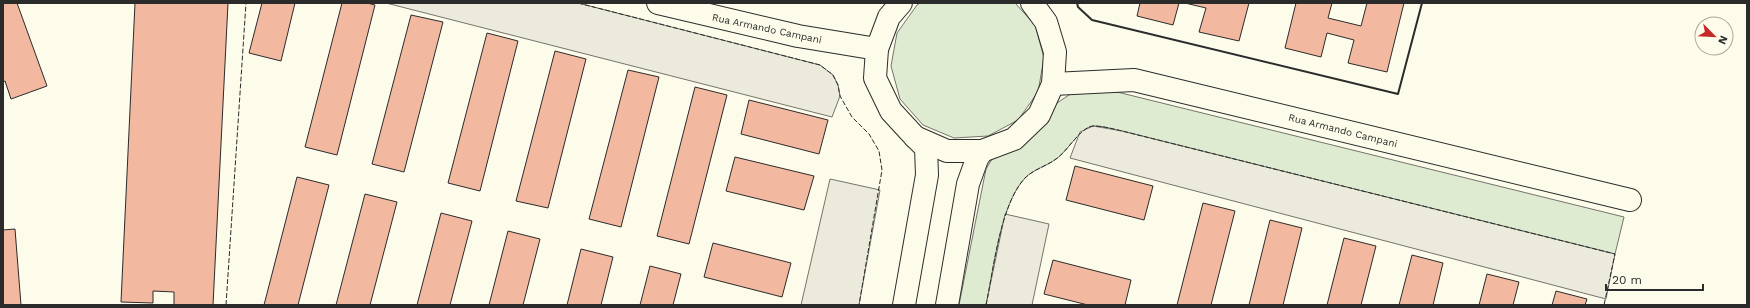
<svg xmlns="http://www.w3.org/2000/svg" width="1750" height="308" font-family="'Work Sans',sans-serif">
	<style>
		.green { fill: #deebd1; stroke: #74746e }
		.parking { fill: #eceadb; stroke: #74746e }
		.building { fill: #f2b8a0; stroke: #2b2b2b }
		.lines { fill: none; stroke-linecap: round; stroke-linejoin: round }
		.street-casing { stroke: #2b2b2b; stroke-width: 24 }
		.secondary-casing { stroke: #2b2b2b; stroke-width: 24 }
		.street { stroke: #fdfbea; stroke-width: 22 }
		.secondary { stroke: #fdfbea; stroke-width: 22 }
		.fence { stroke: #2b2b2b; stroke-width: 1; stroke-dasharray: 5 2; stroke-linecap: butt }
		.wall { stroke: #2b2b2b; stroke-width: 2 }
		.labels { text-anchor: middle; stroke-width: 3; stroke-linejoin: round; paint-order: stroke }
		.street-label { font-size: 10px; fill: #2b2b2b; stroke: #fdfbea }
	</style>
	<rect width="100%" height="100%" fill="#fdfbea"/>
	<!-- green -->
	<g class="green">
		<polygon points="920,3 1015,3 1035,25 1044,58 1038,92 1018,120 988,136 954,138 923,125 900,99 891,66 897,33 917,5"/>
		<path d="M1087,89H1105L1624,217L1615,254L1122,131C1113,129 1103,126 1094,126C1081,126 1068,151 1056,159C1047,166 1034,169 1025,178C1000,205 994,268 986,305H959L986,169L997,151L1054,105L1069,95Z"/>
	</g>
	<!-- parking -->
	<g class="parking">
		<polygon points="386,3 578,3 820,65 833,75 838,85 840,96 832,117"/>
		<polygon points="1093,126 1122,131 1615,254 1606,299 1070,158 1080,132"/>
		<polygon points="830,179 880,190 859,305 801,305"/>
		<polygon points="1005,214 1049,224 1032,305 986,305"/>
	</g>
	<!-- building -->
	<g class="building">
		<polygon points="3,3 17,3 47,86 11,99 5,81 3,82"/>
		<polygon points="135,3 228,3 213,305 174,305 174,292 153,291 153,303 121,302"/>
		<polygon points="262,3 295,3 281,61 249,53"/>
		<polygon points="342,3 367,3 375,5 337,155 305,147"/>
		<polygon points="1140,3 1179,3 1173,25 1137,16"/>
		<polygon points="1185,3 1249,3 1239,41 1199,32 1206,8"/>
		<polygon points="1296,3 1332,3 1328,18 1361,26 1367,3 1404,3 1387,72 1348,63 1354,40 1327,33 1321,57 1285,48"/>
		<polygon points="411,15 443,22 404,172 372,164"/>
		<polygon points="487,33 518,41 480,191 448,183"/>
		<polygon points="555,51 586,59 548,208 516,201"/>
		<polygon points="628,70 659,77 621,227 589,219"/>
		<polygon points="695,87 727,95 689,244 657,236"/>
		<polygon points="749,100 828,120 819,154 741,134"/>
		<polygon points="735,157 814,176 804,210 726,191"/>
		<polygon points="1075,166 1153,186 1144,220 1066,200"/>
		<polygon points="297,177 329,185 298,305 264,305"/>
		<polygon points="365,194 397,202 370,305 336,305"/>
		<polygon points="1203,203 1235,211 1211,305 1177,305"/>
		<polygon points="441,213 472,221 450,305 417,305"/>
		<polygon points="1270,220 1302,228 1283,305 1249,305"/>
		<polygon points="15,229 21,305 3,305 3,230"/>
		<polygon points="508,231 540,239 523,305 489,305"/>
		<polygon points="1344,238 1376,246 1361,305 1327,305"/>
		<polygon points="713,243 791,263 782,297 704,277"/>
		<polygon points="581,249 613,257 601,305 567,305"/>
		<polygon points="1412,255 1443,263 1433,305 1399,305"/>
		<polygon points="1053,260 1131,280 1125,305 1088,305 1044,294"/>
		<polygon points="650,266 681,274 673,305 640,305"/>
		<polygon points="1487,274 1519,282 1513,305 1479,305"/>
		<polygon points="1556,291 1587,299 1585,305 1552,305"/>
	</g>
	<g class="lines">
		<defs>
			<g id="street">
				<polyline points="658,3 798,36 877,49"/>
				<polyline points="1053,84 1134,80 1630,200"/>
			</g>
			<g id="secondary">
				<polyline points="901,3 889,17 877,49 875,78 891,111 915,137 947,151 982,151 1014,139 1039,115 1053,84 1055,52 1046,22 1032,3"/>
				<polyline points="904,305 927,175 926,148 915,137"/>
				<polyline points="947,305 968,184 977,159 982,151"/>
			</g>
		</defs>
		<!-- street casing -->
		<use href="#street" class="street-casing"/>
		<!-- secondary casing -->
		<use href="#secondary" class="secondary-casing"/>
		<!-- street -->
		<use href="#street" class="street"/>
		<!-- secondary -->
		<use href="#secondary" class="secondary"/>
		<!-- fence -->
		<g class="fence">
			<polyline points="578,3 820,65 833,75 838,85 840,96 852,117 869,134 879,151 882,170 859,305"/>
			<polyline points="226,305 246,3"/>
			<path d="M986,305C994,268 1000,205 1025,178C1034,169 1047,166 1056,159C1068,151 1081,126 1094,126C1103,126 1113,129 1122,131L1615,254L1604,305"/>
		</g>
		<!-- wall -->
		<polyline class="wall" points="1077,3 1078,7 1092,20 1398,94 1422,3"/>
	</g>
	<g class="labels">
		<!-- street labels -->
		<g class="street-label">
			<text transform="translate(767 28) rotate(12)" y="4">Rua Armando Campani</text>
			<text transform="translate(1343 130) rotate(14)" y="4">Rua Armando Campani</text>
		</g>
	</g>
	<!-- border -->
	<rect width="1750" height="308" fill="none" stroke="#2b2b2b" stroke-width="8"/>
	<!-- north arrow -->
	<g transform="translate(1714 36) rotate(114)"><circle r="19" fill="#fdfbea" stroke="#a9a89e"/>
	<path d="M0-3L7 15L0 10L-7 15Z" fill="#c62828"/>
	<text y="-6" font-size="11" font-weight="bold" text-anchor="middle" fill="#2b2b2b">N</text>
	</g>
	<!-- scale -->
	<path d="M1606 284v6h97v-6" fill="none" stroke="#2b2b2b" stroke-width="2"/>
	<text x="1612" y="284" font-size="12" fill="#2b2b2b" stroke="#fdfbea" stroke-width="3" paint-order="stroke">20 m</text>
</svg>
